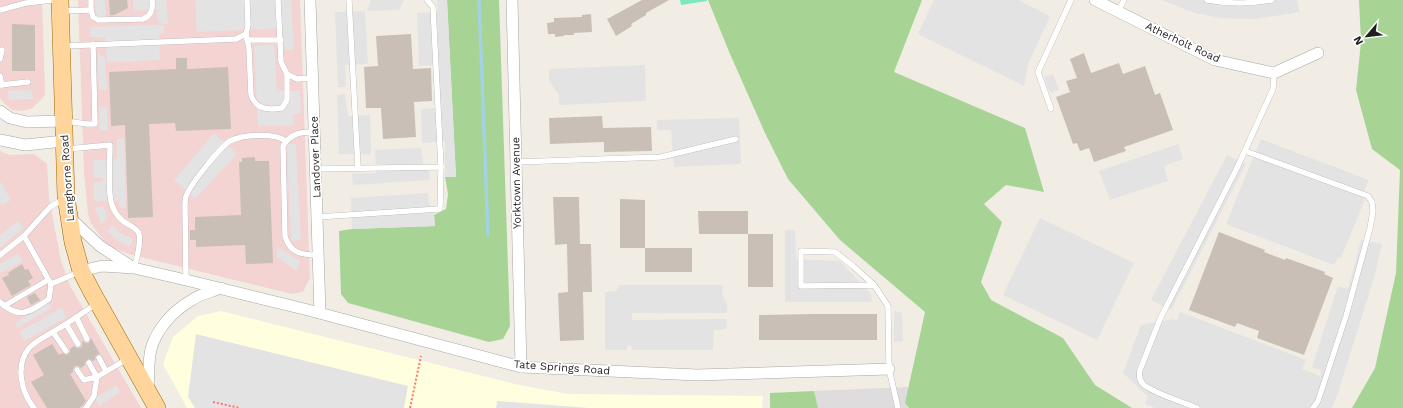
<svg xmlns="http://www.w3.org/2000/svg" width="1403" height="408" font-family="'Work Sans',sans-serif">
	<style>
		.residential { fill: #dedcdc }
		.commercial { fill: #f3d4d2 }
		.education { fill: #ffffe0 }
		.forest { fill: #a7d495 }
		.pitch { fill: #7be8bf }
		.parking { fill: #e3e3e3 }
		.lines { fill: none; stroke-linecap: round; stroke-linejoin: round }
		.stream { stroke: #a1d3e3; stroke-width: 3.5 }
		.building { fill: #c9bfb7 }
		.lane-casing { stroke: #a6a6a6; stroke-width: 6 }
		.street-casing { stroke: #a6a6a6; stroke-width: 12 }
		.primary-casing { stroke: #9b6900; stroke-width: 18 }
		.path { stroke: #ff7968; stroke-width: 2; stroke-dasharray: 2 2; stroke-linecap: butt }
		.lane { stroke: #fff; stroke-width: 5.5 }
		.street { stroke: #fff; stroke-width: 11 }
		.primary { stroke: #ffd59c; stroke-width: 17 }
		.labels { text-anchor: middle; stroke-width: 3.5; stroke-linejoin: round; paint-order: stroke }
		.street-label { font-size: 11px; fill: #1f1f1f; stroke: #fff }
	</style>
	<rect width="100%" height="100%" fill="#f1ede5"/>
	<!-- residential -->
	<polygon class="residential" points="909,387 905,403 909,408 818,408 814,391"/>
	<!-- commercial -->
	<g class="commercial">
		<polygon points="0,0 42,0 45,94 41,100 31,109 21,111 12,110 4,103 0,98"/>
		<polygon points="78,0 300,0 310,278 303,292 292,294 128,254 107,245 90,222 88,213 84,172"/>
		<polygon points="0,151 10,155 34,154 47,164 49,198 61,261 70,286 141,408 0,408"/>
	</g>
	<!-- education -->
	<polygon class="education" points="221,311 519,385 568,394 763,396 762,408 187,408 163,364 173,337 198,316"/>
	<!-- forest -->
	<g class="forest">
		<polygon points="447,0 499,0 510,326 503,339 489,342 348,303 341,294 339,231 352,229 435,226 434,215 446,209 448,194 445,177 456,177"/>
		<polygon points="708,0 922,0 894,72 1025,128 1044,192 1006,185 984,204 1002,222 981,282 991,300 1063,338 1095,385 1132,408 909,408 905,403 925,312 840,240 788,179 765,133 730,54"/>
		<polygon points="1359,0 1403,0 1403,408 1352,408 1375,368 1396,273 1400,170 1372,149 1356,90 1361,42"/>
		<polygon points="814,391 818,408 770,408 770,393"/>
	</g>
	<!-- pitch -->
	<polygon class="pitch" points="680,0 707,0 707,1 681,5"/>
	<!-- parking -->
	<g class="parking">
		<polygon points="95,0 105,0 106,17 96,17"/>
		<polygon points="133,0 166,0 168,24 158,23 157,9 133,11"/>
		<polygon points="195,0 291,0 294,50 284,50 283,28 197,32"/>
		<polygon points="371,0 404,0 399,10 367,11"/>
		<polygon points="437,0 447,0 456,177 445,177 445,141 422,143 421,109 435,108 433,65 419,66 417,13 438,12"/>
		<polygon points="934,0 1018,0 1050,16 1028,64 1024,86 918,34"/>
		<polygon points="1161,0 1297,0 1300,12 1255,19 1220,18 1195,13"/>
		<polygon points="365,11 368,64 345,65 346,87 338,87 335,12"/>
		<polygon points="164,25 164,34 159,34 160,60 107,62 105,37 90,37 90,27"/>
		<polygon points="274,45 277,91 300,91 301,113 293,115 294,125 258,126 254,46"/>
		<polygon points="98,53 105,58 107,90 99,90"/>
		<polygon points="645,65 646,101 559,105 559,95 549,81 549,69"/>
		<polygon points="1053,74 1059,90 1050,93 1044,77"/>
		<polygon points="32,90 33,99 9,100 8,91"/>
		<polygon points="345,94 348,116 370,115 371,154 339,154 337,95"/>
		<polygon points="99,107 107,107 108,131 100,131"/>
		<polygon points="739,118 741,164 674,167 671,130 657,130 657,120"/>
		<polygon points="214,133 237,154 195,199 174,180"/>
		<polygon points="124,138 126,208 120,208 119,200 94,201 94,182 103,181 103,178 94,178 93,160 117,159 117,139"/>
		<polygon points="1261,139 1369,180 1362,195 1366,197 1341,258 1338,257 1334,265 1226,224"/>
		<polygon points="287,144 296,144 301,240 291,241"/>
		<polygon points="1178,144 1183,159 1164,166 1168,181 1110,200 1099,171"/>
		<polygon points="421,148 424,170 429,170 430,180 353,185 352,174 376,173 375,150"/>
		<polygon points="1227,155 1246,164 1171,310 1151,300"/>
		<polygon points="0,181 11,200 2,205 0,202"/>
		<polygon points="428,193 429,203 434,215 435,226 352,229 351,198"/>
		<polygon points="103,206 108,219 101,224 95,208"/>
		<polygon points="1040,218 1134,263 1097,340 1003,295"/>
		<polygon points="18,221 24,228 0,247 0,235"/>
		<polygon points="112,225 122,234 133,239 130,246 118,241 107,231"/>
		<polygon points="785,230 795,230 796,259 840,261 871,294 872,302 785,302"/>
		<polygon points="1361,240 1382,244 1374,278 1336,399 1331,408 1155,408 1145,404 1148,396 1145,394 1123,373 1141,325 1173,319 1177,321 1180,312 1306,360 1302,369 1320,376 1321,370 1312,367 1338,286 1348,289"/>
		<polygon points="277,246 300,261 297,271 277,257"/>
		<polygon points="18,254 23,261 1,273 0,271 0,264"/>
		<polygon points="620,285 723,285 722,294 727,305 727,313 632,313 632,320 727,319 726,329 714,330 713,350 632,350 631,345 628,345 627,350 605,350 605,292 616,291"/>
		<polygon points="48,303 52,308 17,328 15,323"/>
		<polygon points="62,308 67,317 24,341 19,332"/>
		<polygon points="894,311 902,313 903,341 894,342"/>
		<polygon points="196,334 408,386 404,408 195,408 188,397"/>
		<polygon points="117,385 120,392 99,406 95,398"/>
		<polygon points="497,401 589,408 496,408"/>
	</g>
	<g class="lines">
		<!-- stream -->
		<polyline class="stream" points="479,0 488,235"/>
	</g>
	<!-- building -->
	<g class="building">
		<polygon points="109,0 127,0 128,8 114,15 110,15"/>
		<polygon points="642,0 669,0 646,13 646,15 631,24 632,26 616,36 607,19"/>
		<polygon points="591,14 592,32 574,33 574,35 564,35 564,36 555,37 555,34 548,34 547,23 554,22 554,18 582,17 582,15"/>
		<polygon points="12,24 35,25 35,71 12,71"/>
		<polygon points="411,34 413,69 431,68 432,101 414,102 416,137 383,139 381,108 366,108 364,67 378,66 376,36"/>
		<polygon points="1084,53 1091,73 1119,63 1123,74 1145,66 1155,95 1160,93 1173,130 1124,147 1126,151 1094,162 1089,148 1080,151 1077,143 1073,144 1056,97 1070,92 1066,81 1077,78 1070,59"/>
		<polygon points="176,58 187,58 187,69 228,67 231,129 176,131 175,123 149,124 153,217 128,218 125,125 111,126 109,72 176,69"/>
		<polygon points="602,116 603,128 651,127 652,151 604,152 604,142 550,144 549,118"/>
		<polygon points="255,157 255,161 269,161 273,263 246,264 245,245 196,247 196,240 190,240 190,230 195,230 195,217 241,215 239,162 242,162 242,158"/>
		<polygon points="553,197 579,197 580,244 591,244 592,292 583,292 584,340 560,341 558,293 568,292 567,244 555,245"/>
		<polygon points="620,199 645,200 645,248 620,248"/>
		<polygon points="698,211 748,211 748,234 699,234"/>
		<polygon points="1219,232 1265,250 1264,252 1285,260 1286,258 1325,272 1324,274 1333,278 1304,355 1257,338 1259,331 1237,323 1235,327 1189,310"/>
		<rect x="748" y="234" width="25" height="53"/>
		<rect x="645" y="248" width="47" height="24"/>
		<polygon points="22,264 25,270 28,269 33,278 28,281 31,285 12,296 2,278 9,275 8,273"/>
		<polygon points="35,293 40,300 31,305 27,297"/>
		<polygon points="813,314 877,314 877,340 759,340 759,315"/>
		<polygon points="91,338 100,354 96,355 95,360 93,361 89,359 87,360 85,363 85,365 81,368 78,366 75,366 73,369 73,372 70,374 86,401 82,406 79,408 47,408 31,382 44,375 33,355 52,344 59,355 62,353 67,355 70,352 70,349 74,346 76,348 80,348 82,346 82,342 83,341 85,343 89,343"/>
	</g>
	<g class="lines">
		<defs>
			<g id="lane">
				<path d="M91,0V10L93,17L98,20L143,19C152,15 153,9 152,0"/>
				<polyline points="278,0 281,62 287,74 297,79 312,78"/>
				<polyline points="349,0 358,168"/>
				<path d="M1207,0C1229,4 1250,4 1272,0"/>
				<polyline points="0,10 26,3 53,0"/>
				<polyline points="61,11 91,10"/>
				<polyline points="1118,12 1124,0"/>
				<path d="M246,34L249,49L251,95C256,110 269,110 282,108L287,100V74"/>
				<polyline points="247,40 281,40"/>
				<polyline points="64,46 236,39 246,34 248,25 247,0"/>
				<polyline points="0,59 2,50"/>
				<polyline points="0,76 2,85"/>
				<polyline points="0,85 28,82"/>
				<polyline points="1051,109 1038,72 1071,0"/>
				<polyline points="65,121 87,124 95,124 93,44"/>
				<path d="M314,132C301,132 291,133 283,146L285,236C290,253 301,255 318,255"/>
				<path d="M67,149L110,145C110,161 107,191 112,205C114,211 117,216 122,220C127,225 137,227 139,234C141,244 137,258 134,268"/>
				<polyline points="1245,151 1368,196 1372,202 1373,211 1370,228 1346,316 1318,401 1313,408"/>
				<polyline points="516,162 661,157 736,139"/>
				<polyline points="315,169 441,167 433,7 427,0"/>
				<polyline points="317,217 440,209 441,167"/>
				<polyline points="24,236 51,284 79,272"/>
				<polyline points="0,255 24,236 50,207 64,199"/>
				<path d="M186,280L185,206C185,202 185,197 187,194C191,184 221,146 230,141C243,134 274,133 286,141"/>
				<polyline points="874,285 801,286 801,251 835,252 853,266 874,285 888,306 889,369 898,408"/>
				<path d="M0,302C19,320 30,312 49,299L51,284"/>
				<polyline points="4,306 48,280"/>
				<polyline points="76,317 87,339"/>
				<polyline points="53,332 66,351"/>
				<polyline points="78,344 66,324 96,304"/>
				<polyline points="99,358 106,371"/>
				<polyline points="89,363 97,377 127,359"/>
				<polyline points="77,370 84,380 97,377 94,396 86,408"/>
				<path d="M34,408C21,392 15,365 29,348C36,340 57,330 66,324"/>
				<path d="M1197,408C1186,403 1150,392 1143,384C1139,380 1139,375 1140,370L1160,319L1237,168L1273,89L1274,73"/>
			</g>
			<g id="street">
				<polyline points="310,0 320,313"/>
				<polyline points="512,0 521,367"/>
				<polyline points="1095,0 1215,60 1274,73 1318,53"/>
				<polyline points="0,111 10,118 27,122 63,121"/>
				<polyline points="0,140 25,145 64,141"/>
				<polyline points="69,217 100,246 132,267"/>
				<polyline points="81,271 102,266 134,268 186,280 308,310 521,367 697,375 889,369"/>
				<path d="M148,389C149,376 148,362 151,349C157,328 174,310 192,300C200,294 211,292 221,288"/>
			</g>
			<polyline id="primary" points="60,0 66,197 73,242 81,271 92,292 157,408"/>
		</defs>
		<!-- lane casing -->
		<use href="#lane" class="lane-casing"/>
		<!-- street casing -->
		<use href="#street" class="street-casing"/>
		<!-- primary casing -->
		<use href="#primary" class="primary-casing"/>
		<!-- path -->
		<g class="path">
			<polyline points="213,402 240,408"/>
			<polyline points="410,408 421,356"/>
		</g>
		<!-- lane -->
		<use href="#lane" class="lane"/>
		<!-- street -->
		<use href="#street" class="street"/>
		<!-- primary -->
		<use href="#primary" class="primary"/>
	</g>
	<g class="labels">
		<!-- street labels -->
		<g class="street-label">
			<text transform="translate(1183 42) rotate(25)" y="4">Atherholt Road</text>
			<text transform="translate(315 157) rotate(-92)" y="4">Landover Place</text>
			<text transform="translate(67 178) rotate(-94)" y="4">Langhorne Road</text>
			<text transform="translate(516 183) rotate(-91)" y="4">Yorktown Avenue</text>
			<text transform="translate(562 367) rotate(4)" y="4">Tate Springs Road</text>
		</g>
	</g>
	<!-- north arrow -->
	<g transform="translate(1367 36) rotate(242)" stroke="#ffffff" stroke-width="3" paint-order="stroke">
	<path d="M0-3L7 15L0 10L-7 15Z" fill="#1f1f1f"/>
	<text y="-6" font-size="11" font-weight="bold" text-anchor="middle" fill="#1f1f1f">N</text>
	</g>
</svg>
